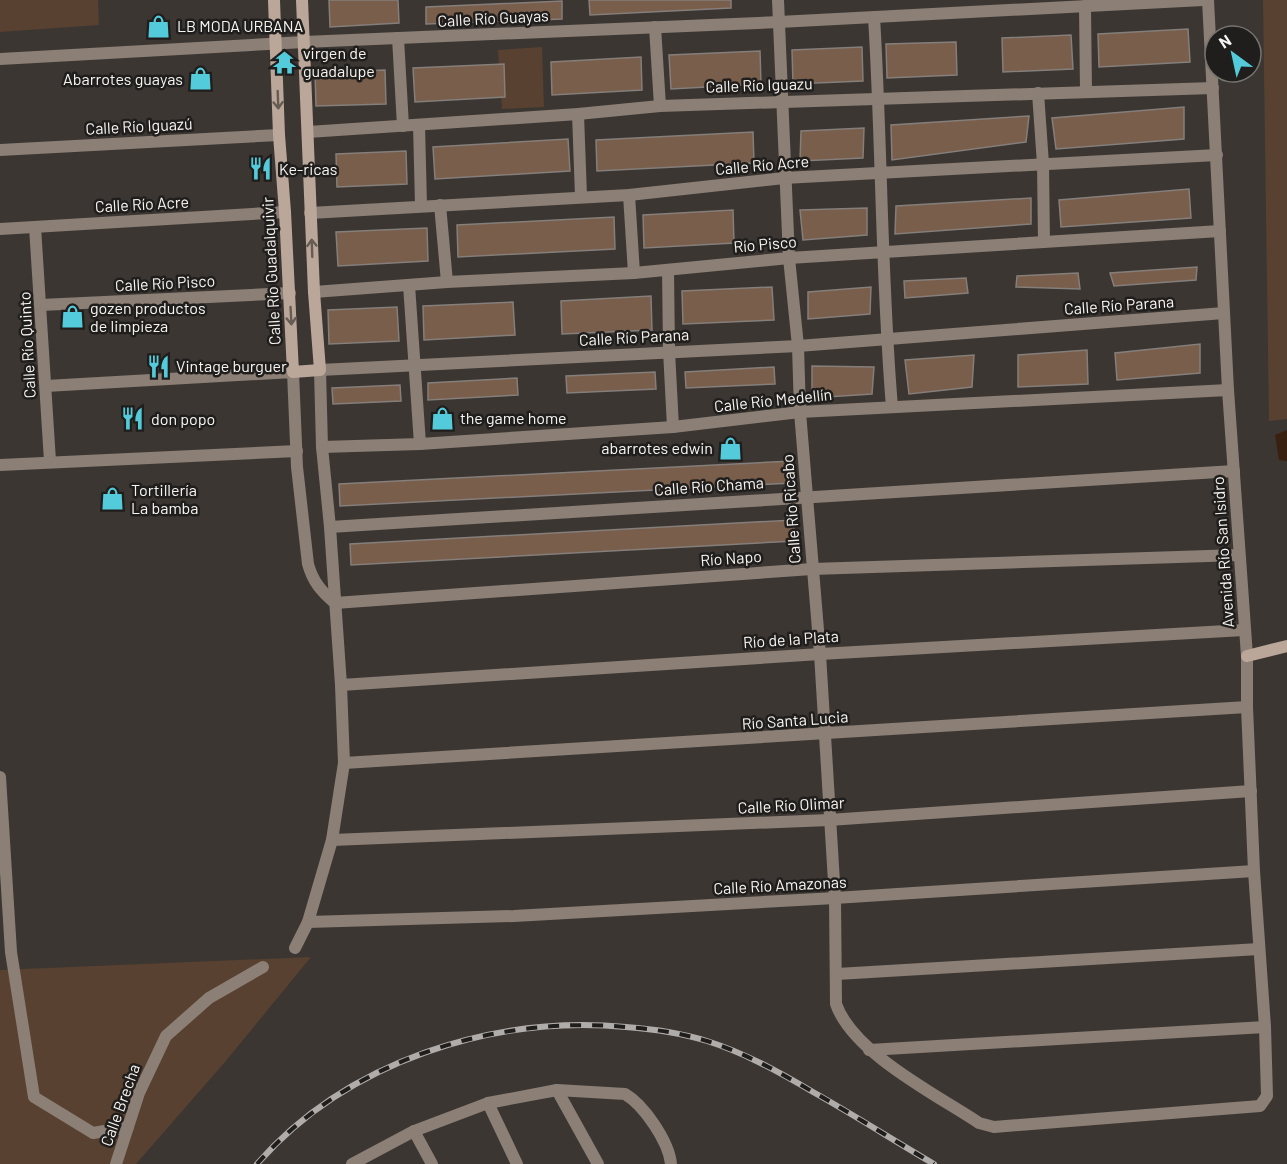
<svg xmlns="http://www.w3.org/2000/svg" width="1287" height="1164" font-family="Barlow,sans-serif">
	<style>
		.green { fill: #584130 }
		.water { fill: #382110 }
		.building { fill: #785e4b; stroke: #857e7a; stroke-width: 1.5 }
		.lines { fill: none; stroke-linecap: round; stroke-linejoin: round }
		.street { stroke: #8b7f76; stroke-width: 12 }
		.secondary { stroke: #bba799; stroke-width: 12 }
		.rail-casing { stroke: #b0aca9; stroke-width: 6 }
		.rail { stroke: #201e1c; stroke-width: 4; stroke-dasharray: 11; stroke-linecap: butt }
		.oneway { stroke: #665c54 }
		.labels { text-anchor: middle; stroke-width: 5; stroke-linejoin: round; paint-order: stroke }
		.street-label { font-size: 16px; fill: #f7f4f1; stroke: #201e1c }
		.poi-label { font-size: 16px; fill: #f7f4f1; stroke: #201e1c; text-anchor: start }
	</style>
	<rect width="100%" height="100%" fill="#3b3632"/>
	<!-- green -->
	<g class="green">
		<polygon points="0,0 98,0 99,25 0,32"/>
		<polygon points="1263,0 1287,0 1287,419 1269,421"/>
		<polygon points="542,47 544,107 502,109 498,50"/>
		<polygon points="311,957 225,1062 136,1164 0,1164 0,970"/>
	</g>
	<!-- water -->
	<polygon class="water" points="1287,430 1287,461 1279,460 1275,435"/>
	<!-- building -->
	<g class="building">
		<polygon points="329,0 398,0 399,23 330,27"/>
		<polygon points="589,0 731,0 731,8 590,15"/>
		<polygon points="562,1 562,19 426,24 426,7"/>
		<polygon points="1188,29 1190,62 1099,67 1098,34"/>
		<polygon points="1071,35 1073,69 1003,72 1002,38"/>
		<polygon points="956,42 957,75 887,78 886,44"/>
		<polygon points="862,47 863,81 793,84 792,50"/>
		<polygon points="760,51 761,84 671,89 669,55"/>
		<polygon points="641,57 642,90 552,95 551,62"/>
		<polygon points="504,64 505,97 415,102 413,68"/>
		<polygon points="385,70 386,104 316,106 315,73"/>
		<polygon points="1184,107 1184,139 1056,149 1052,118"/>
		<polygon points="1029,116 1026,142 892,160 891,125"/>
		<polygon points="864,128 863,158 800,161 801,131"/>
		<polygon points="753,132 754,163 597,171 596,140"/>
		<polygon points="568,139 570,171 435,179 433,147"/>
		<polygon points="406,151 407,184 337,187 336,154"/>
		<polygon points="1189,189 1191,218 1061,227 1059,200"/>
		<polygon points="1031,198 1031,224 895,234 896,206"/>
		<polygon points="867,208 867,235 803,240 800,210"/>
		<polygon points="733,210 734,243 644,248 643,215"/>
		<polygon points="614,217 615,249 458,257 457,225"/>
		<polygon points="427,228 428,261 338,266 336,232"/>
		<polygon points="1197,267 1196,280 1114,286 1110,273"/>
		<polygon points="1078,273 1080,289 1016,287 1017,276"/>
		<polygon points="966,278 968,293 905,298 904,281"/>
		<polygon points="772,287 774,320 683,324 682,291"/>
		<polygon points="871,287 870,314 808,319 808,292"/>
		<polygon points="651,296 652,330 562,334 561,301"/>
		<polygon points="513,302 515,335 424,340 423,306"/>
		<polygon points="397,307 399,341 329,344 328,310"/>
		<polygon points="1200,344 1200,373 1117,380 1115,353"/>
		<polygon points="1087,350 1088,384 1018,387 1018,355"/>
		<polygon points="974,355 972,387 909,394 905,360"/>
		<polygon points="812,366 874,367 872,394 812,398"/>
		<polygon points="774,367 775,384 686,388 685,372"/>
		<polygon points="655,372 656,389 567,393 566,376"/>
		<polygon points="517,378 518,395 428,400 428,383"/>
		<polygon points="400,385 401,401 333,404 332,388"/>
		<polygon points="792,461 793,483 340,506 339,484"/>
		<polygon points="794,520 795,541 351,565 350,544"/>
	</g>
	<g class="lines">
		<!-- street -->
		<g class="street">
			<path d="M778,0L789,258L798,346L800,412L820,654L835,898L836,1004C853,1053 937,1095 979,1123L994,1127L1260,1106L1267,1096L1265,1027L1254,871L1247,707V656L1228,390L1208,0"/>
			<polyline points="1085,6 1086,91"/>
			<path d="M874,17C882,147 881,277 892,407"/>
			<polyline points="655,27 660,106"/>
			<polyline points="398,38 403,126"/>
			<polyline points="0,59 304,42 779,22 1203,0"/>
			<polyline points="1038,93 1043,164 1044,242"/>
			<polyline points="578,114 581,196"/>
			<polyline points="419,125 421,205"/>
			<polyline points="308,132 578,114 660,106 1213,88"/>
			<polyline points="0,150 279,135"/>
			<polyline points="629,195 634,273"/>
			<polyline points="440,205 447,282"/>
			<polyline points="310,213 629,195 784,178 1217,155"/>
			<polyline points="35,227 50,461"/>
			<polyline points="0,229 285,212"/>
			<polyline points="668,270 669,351 673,427"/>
			<polyline points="409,285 420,444"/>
			<polyline points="314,292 447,282 634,273 789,258 1220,231"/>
			<polyline points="41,305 290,293"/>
			<path d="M46,386L293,372L297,467L308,564C313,582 321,591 335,603L812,569L1239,555"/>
			<polyline points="322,447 420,444 673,427 800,412 1228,390"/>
			<polyline points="0,465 297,451"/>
			<polyline points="330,527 1234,471"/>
			<polyline points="341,685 820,654 1244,630"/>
			<polyline points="344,763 1247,707"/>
			<polyline points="0,777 11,952 34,1097 93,1133 128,1127"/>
			<polyline points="332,840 829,820 1251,791"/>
			<polyline points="308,922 514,916 835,898 1254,871"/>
			<polyline points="295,948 308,922 332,840 344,763 341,685 330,527 322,447 320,370 798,346 1224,313"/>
			<polyline points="837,974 1259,949"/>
			<polyline points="869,1050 1265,1027"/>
			<polyline points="557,1090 598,1164"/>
			<polyline points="488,1103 517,1164"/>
			<polyline points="414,1131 432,1164"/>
			<polyline points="116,1164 139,1093 166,1036 209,998 263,967"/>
			<path d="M352,1164L414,1131L488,1103L557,1090L625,1094C644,1105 669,1142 671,1164"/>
		</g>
		<!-- secondary -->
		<g class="secondary">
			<polyline points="274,0 279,135 285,212 293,372 320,370 314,292 302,0"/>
			<polyline points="1247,656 1287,646"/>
		</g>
		<defs>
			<path id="rail" d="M257,1164C347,1061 493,1015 626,1027C653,1029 681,1033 707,1041C745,1053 779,1072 813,1092C854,1115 893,1140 934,1164"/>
		</defs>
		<!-- rail casing -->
		<use href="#rail" class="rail-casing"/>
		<!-- rail -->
		<use href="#rail" class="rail"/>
	</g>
	<!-- one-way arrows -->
	<defs><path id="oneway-shaft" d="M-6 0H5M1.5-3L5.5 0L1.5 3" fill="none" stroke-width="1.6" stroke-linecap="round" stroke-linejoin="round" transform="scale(1.5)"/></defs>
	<g class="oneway">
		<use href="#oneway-shaft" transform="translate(278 100) rotate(88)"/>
		<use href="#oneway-shaft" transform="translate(312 248) rotate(-92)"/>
		<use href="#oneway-shaft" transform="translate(291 316) rotate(87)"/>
	</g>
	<!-- icons -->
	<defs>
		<symbol id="shop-bare" viewBox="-9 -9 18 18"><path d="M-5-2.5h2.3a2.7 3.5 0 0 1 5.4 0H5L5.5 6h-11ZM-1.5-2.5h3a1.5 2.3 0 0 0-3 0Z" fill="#53cbda" stroke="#201e1c" stroke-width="2.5" paint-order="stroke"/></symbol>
		<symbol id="temple-bare" viewBox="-9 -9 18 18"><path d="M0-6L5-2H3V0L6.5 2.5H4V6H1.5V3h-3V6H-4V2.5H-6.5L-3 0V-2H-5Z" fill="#53cbda" stroke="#201e1c" stroke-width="2.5" paint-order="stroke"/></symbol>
		<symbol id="restaurant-bare" viewBox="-9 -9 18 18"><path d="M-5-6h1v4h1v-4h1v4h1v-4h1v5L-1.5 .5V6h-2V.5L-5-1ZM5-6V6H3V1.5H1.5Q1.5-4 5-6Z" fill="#53cbda" stroke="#201e1c" stroke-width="2.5" paint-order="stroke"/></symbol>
	</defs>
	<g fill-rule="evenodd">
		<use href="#shop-bare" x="142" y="10" width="33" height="33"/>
		<use href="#temple-bare" x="268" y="46" width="33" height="33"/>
		<use href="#shop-bare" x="184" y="62" width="33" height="33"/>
		<use href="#restaurant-bare" x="244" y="152" width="33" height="33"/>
		<use href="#shop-bare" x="56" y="300" width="33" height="33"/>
		<use href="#restaurant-bare" x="142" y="350" width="33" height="33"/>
		<use href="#shop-bare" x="426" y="402" width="33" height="33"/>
		<use href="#restaurant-bare" x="116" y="402" width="33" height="33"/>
		<use href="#shop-bare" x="714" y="432" width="33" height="33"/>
		<use href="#shop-bare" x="96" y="482" width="33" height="33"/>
	</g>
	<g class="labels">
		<!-- street labels -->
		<g class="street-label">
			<text transform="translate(493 18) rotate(-3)" y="6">Calle Río Guayas</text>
			<text transform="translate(759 85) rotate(-2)" y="6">Calle Río Iguazu</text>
			<text transform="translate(139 126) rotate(-3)" y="6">Calle Río Iguazú</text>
			<text transform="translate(762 165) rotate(-5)" y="6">Calle Río Acre</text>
			<text transform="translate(142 204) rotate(-3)" y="6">Calle Río Acre</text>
			<text transform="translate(765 244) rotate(-5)" y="6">Río Pisco</text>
			<text transform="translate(271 271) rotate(-93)" y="6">Calle Río Guadalquivir</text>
			<text transform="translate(165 283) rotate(-3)" y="6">Calle Río Pisco</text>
			<text transform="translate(1119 305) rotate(-4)" y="6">Calle Río Parana</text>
			<text transform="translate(634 337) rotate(-3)" y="6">Calle Río Parana</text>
			<text transform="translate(27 345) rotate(-93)" y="6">Calle Río Quinto</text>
			<text transform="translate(773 400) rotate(-6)" y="6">Calle Río Medellín</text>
			<text transform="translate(709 486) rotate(-4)" y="6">Calle Río Chama</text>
			<text transform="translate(791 509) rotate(-94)" y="6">Calle Río Ricabo</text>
			<text transform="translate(1223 552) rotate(-94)" y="6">Avenida Río San Isidro</text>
			<text transform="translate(731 558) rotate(-4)" y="6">Río Napo</text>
			<text transform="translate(791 639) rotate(-4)" y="6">Río de la Plata</text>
			<text transform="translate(795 720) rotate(-4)" y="6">Río Santa Lucia</text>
			<text transform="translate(791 805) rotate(-3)" y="6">Calle Río Olimar</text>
			<text transform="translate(780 885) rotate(-3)" y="6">Calle Río Amazonas</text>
			<text transform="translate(120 1105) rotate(-70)" y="6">Calle Brecha</text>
		</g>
		<!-- poi labels -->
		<g class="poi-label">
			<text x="177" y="32">LB MODA URBANA</text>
			<text x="303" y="59">virgen de<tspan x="303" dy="18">guadalupe</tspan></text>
			<text x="183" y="85" text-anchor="end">Abarrotes guayas</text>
			<text x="279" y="175">Ke-ricas</text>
			<text x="90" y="314">gozen productos<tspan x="90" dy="18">de limpieza</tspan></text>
			<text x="176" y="372">Vintage burguer</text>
			<text x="460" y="424">the game home</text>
			<text x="151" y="425">don popo</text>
			<text x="713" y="454" text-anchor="end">abarrotes edwin</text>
			<text x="131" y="496">Tortillería<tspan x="131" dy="18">La bamba</tspan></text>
		</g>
	</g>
	<!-- north arrow -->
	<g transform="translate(1233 54) rotate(327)"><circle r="28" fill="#201e1c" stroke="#767471" stroke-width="1.5"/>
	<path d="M0-4.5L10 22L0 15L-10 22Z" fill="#53cbda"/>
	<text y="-9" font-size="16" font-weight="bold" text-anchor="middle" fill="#f7f4f1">N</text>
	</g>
</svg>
